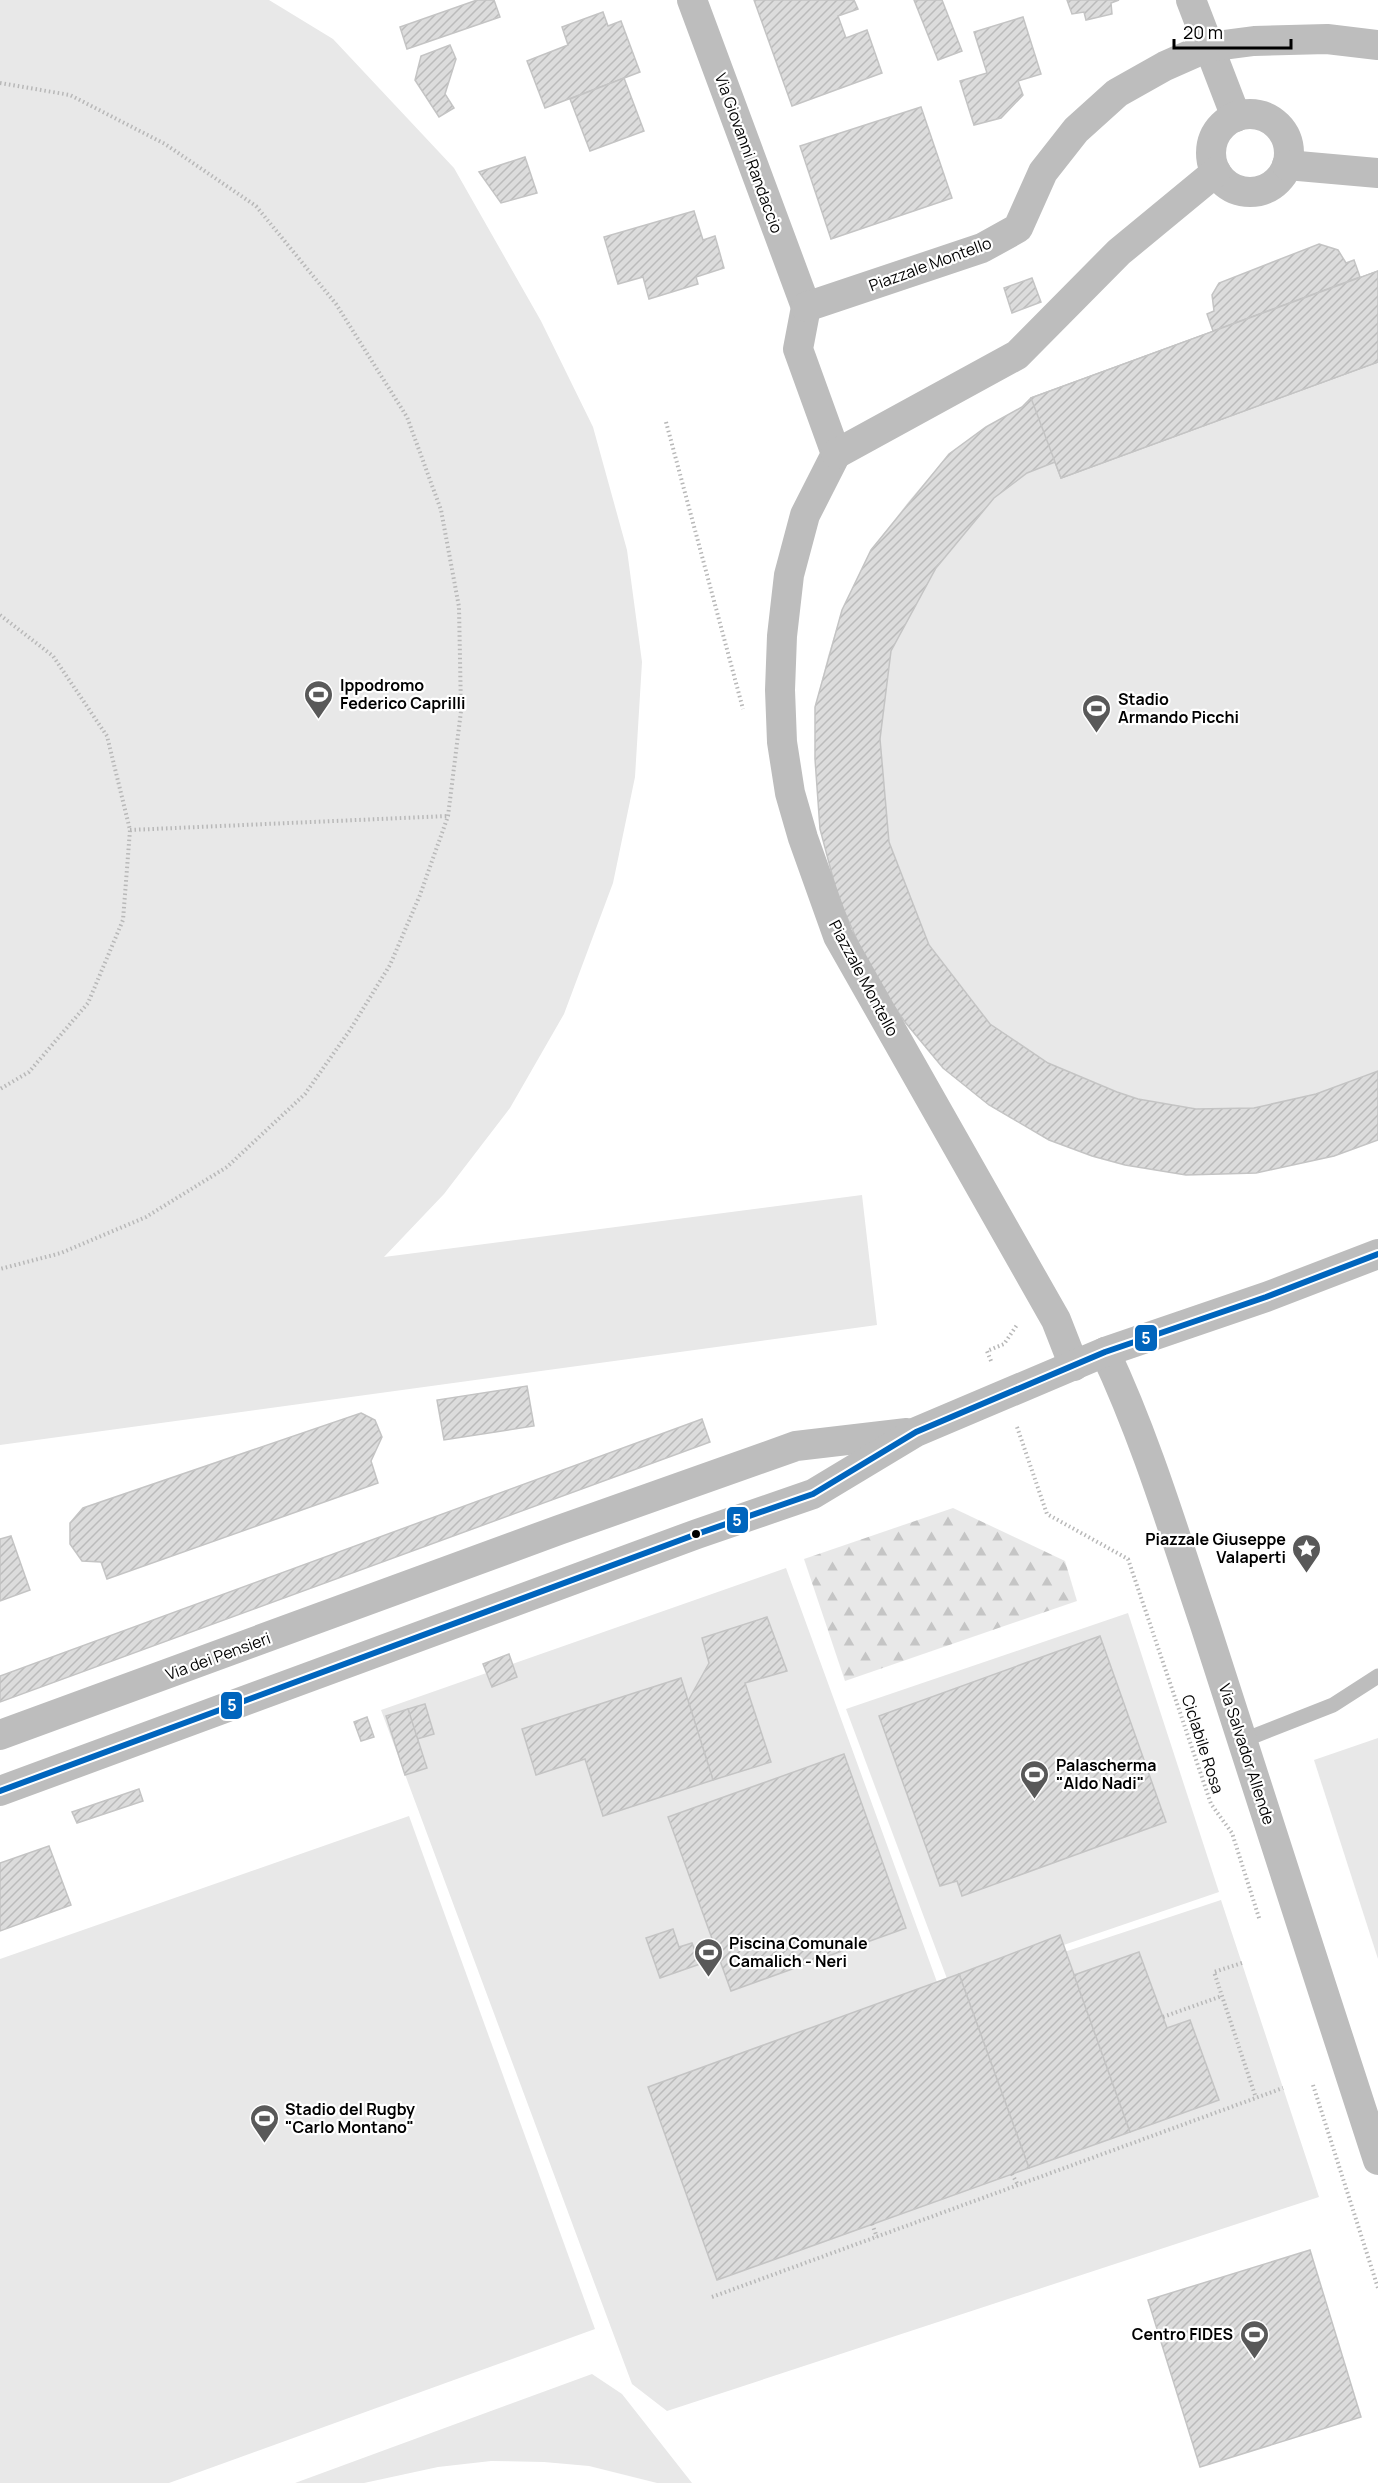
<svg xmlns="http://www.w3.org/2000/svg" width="1378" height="2483" font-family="Manrope,sans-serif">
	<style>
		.green { fill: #e8e8e8 }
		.forest { fill: url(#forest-firs) }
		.building { fill: url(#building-hatch); stroke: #c4c4c4; stroke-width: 1.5 }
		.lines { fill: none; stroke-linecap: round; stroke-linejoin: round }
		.path { stroke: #b8b8b8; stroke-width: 4; stroke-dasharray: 1.5 3; stroke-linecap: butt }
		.lane { stroke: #bdbdbd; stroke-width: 15 }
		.street { stroke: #bdbdbd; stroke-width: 30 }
		.bus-1-casing { stroke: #fff; stroke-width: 10 }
		.bus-1 { stroke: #0065bd; stroke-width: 6 }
		.bus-dot { fill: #000; stroke: #fff; stroke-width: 2 }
		.labels { text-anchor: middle; stroke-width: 4.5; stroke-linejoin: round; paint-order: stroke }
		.street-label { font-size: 16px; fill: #000; stroke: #fff }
		.poi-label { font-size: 16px; font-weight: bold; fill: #000; stroke: #fff; text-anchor: start }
		.line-badge { stroke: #fff; stroke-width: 2 }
		.badge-label { font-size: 16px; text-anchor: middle; font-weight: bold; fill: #fff }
	</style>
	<defs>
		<pattern id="forest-firs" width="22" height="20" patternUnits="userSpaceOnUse" patternTransform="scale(1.5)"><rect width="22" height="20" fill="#e8e8e8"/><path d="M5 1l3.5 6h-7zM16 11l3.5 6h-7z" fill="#c5c5c5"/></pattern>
		<pattern id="building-hatch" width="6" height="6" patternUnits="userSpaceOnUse" patternTransform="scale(1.5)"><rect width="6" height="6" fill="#dcdcdc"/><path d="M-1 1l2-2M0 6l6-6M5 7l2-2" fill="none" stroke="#bbb"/></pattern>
	</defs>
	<rect width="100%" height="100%" fill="#fff"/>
	<!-- green -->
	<g class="green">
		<polygon points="0,0 269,0 333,39 454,168 541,321 593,427 627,550 642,662 635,777 613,883 564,1014 510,1108 444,1194 384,1257 862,1195 877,1325 0,1445"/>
		<polygon points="1378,271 1378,1140 1334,1156 1256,1173 1186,1175 1125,1165 1092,1156 1049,1140 989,1105 943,1068 904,1022 873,976 838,897 815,707 828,656 842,610 871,550 909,501 949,454 986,427 1022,407 1031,398"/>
		<polygon points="786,1568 941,1993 1221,1900 1319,2197 667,2411 632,2384 381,1710"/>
		<polygon points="1128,1613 1219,1892 949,1984 846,1709"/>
		<polygon points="1378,1738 1378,1959 1314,1760"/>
		<polygon points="409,1816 595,2329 169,2483 0,2483 0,1959"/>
		<polygon points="592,2374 622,2394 692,2483 657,2483 589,2466 544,2462 491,2461 438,2467 364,2483 295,2483"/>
	</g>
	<!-- forest -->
	<polygon class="forest" points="953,1508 1065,1561 1077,1601 845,1681 804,1559"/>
	<!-- building -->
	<g class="building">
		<polygon points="477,0 494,0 500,17 407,49 400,27"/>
		<polygon points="754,0 854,0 858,9 838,16 846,38 867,30 882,73 792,106"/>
		<polygon points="914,0 942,0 962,51 938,60"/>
		<polygon points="1067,0 1119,0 1111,3 1112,14 1086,20 1084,12 1072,14"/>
		<polygon points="603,12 608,26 621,21 640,72 545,108 527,61 568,45 562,27"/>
		<polygon points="1023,17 1041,74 1018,81 1023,95 1001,118 974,125 960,81 987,73 974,32"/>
		<polygon points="450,45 456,59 445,94 454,108 439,117 415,80 421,56"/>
		<polygon points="624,78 644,131 590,151 570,99"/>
		<polygon points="921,107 952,198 831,239 800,146"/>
		<polygon points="525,157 537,193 501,203 479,172"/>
		<polygon points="694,211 703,240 715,236 724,268 696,277 698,284 649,299 643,277 618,284 604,237"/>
		<polygon points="1319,244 1338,250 1346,263 1354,260 1360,277 1213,331 1207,314 1214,311 1212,295 1219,283"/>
		<polygon points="1378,271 1378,362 1061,478 1055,462 1027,473 994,498 936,568 891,651 880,739 889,842 929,945 990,1024 1048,1063 1117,1092 1138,1099 1196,1109 1254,1108 1316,1094 1378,1071 1378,1140 1334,1156 1256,1173 1186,1175 1125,1165 1092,1156 1049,1140 989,1105 943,1068 905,1022 873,976 838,897 820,829 815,759 815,707 842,610 871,550 949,454 986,427 1022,407 1031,398"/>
		<polygon points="1378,271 1378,362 1061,478 1031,398"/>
		<polygon points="1032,278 1041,302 1012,313 1004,288"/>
		<polygon points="527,1386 534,1426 444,1440 437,1400"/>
		<polygon points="361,1413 375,1420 382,1437 371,1461 378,1483 107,1579 101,1562 82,1561 70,1544 70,1523 83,1508"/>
		<polygon points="702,1419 710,1442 0,1702 0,1676"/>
		<polygon points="11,1536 30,1590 0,1601 0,1539"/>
		<polygon points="767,1617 787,1671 745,1683 771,1762 713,1780 688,1701 709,1663 702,1638"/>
		<polygon points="1100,1636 1166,1822 962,1896 957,1881 940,1886 879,1716"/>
		<polygon points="509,1654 517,1677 492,1687 483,1664"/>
		<polygon points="681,1678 713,1780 603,1816 585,1759 536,1775 522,1729"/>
		<polygon points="425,1704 434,1734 417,1739 408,1709"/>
		<polygon points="408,1709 427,1768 405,1775 386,1716"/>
		<polygon points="367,1717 374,1737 361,1741 354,1722"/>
		<polygon points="844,1754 906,1928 731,1991 668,1817"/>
		<polygon points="139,1789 143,1801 77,1823 72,1812"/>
		<polygon points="49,1846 71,1905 0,1931 0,1863"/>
		<polygon points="673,1929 679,1947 692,1943 700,1964 660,1978 646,1938"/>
		<polygon points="1060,1935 1130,2132 1029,2168 959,1974"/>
		<polygon points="1139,1952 1167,2028 1190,2020 1219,2100 1130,2132 1074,1975"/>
		<polygon points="959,1974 1029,2168 717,2280 648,2087"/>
		<polygon points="1310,2250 1361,2417 1200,2467 1148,2300"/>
	</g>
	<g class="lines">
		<!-- path -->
		<g class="path">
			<polyline points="0,83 70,95 165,144 256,206 336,304 407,417 441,510 459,607 461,711 448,816 420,895 390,965 350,1030 305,1094 227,1167 146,1217 61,1253 0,1269"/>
			<polyline points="666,422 743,709"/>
			<polyline points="0,615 53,656 107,736 130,830 123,920 88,1003 29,1072 0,1089"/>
			<polyline points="130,830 448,816"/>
			<polyline points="991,1361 987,1351 1004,1344 1017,1325"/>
			<polyline points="1017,1427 1047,1514 1128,1559 1211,1804 1232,1833 1260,1921"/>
			<polyline points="1242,1963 1214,1972 1256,2098"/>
			<polyline points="1163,2017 1222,1996"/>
			<polyline points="1313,2085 1378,2288"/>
			<polyline points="1012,2174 1018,2185"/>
			<polyline points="872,2224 877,2237"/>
			<polyline points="712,2297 1283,2088"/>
		</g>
		<!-- lane -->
		<polyline class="lane" points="1244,1740 1333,1705 1378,1676"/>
		<!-- street -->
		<g class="street">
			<polyline points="692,0 806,307"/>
			<polyline points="1191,0 1236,117"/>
			<circle cx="1250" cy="153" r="39"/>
			<polyline points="1287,165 1378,173"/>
			<polyline points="806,307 798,349 836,454 805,515 789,575 782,636 780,690 782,742 790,793 803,838 838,936 1056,1320 1074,1366"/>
			<polyline points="806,307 982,248 1018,228 1043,172 1076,130 1117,93 1165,66 1208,47 1254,41 1327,39 1378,45"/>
			<polyline points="836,454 1017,355 1119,252 1216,172"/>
			<path d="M1105,1352C1146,1439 1174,1533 1205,1625C1264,1802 1319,1982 1378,2160"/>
			<polyline points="0,1735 559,1530 796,1446 907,1433"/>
			<polyline points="0,1791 697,1534 813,1494 916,1432 1105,1352 1266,1297 1378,1254"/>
		</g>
		<defs>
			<polyline id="bus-1" points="0,1791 697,1534 813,1494 916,1432 1105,1352 1266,1297 1378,1254"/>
		</defs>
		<!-- bus-1 casing -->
		<use href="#bus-1" class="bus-1-casing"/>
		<!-- bus-1 -->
		<use href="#bus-1" class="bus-1"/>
	</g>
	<!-- icons -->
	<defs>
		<symbol id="stadium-pin" viewBox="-11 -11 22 30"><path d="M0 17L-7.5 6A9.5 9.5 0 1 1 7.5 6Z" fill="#595959" stroke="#fff"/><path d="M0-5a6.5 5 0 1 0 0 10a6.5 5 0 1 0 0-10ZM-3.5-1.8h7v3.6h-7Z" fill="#fff"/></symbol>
		<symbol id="sight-pin" viewBox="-11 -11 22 30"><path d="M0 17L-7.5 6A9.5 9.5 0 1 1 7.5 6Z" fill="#595959" stroke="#fff"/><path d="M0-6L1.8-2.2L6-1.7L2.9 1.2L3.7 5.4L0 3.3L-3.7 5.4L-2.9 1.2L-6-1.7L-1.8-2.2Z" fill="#fff"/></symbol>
	</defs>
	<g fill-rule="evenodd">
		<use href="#stadium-pin" x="302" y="678" width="33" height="45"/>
		<use href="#stadium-pin" x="1080" y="692" width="33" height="45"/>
		<use href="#sight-pin" x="1290" y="1532" width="33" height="45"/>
		<use href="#stadium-pin" x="1018" y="1758" width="33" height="45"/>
		<use href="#stadium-pin" x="692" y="1936" width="33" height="45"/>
		<use href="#stadium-pin" x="248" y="2102" width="33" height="45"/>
		<use href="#stadium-pin" x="1238" y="2318" width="33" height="45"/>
	</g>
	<!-- markers -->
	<circle class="bus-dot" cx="696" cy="1534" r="5"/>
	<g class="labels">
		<!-- street labels -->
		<g class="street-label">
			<text transform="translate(749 153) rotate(70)" y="6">Via Giovanni Randaccio</text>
			<text transform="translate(930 264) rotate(-20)" y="6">Piazzale Montello</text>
			<text transform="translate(864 978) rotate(62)" y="6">Piazzale Montello</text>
			<text transform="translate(218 1656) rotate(-20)" y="6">Via dei Pensieri</text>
			<text transform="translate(1203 1744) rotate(72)" y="6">Ciclabile Rosa</text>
			<text transform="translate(1247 1754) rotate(72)" y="6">Via Salvador Allende</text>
		</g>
		<!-- poi labels -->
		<g class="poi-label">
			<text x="340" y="691">Ippodromo<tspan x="340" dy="18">Federico Caprilli</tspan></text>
			<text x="1118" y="705">Stadio<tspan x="1118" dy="18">Armando Picchi</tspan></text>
			<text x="1286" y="1545" text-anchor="end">Piazzale Giuseppe<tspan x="1286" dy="18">Valaperti</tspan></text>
			<text x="1056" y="1771">Palascherma<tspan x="1056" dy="18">"Aldo Nadi"</tspan></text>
			<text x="729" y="1949">Piscina Comunale<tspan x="729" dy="18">Camalich - Neri</tspan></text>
			<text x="285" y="2115">Stadio del Rugby<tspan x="285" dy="18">"Carlo Montano"</tspan></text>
			<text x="1233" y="2340" text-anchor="end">Centro FIDES</text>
		</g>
	</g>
	<g class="line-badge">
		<rect x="1134" y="1324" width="24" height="28" rx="6" fill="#0065bd"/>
		<rect x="726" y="1506" width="23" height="28" rx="6" fill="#0065bd"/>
		<rect x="220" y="1691" width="23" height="29" rx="6" fill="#0065bd"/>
	</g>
	<g class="badge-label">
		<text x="1146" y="1344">5</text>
		<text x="737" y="1526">5</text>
		<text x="232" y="1711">5</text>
	</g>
	<!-- scale -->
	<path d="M1174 39v9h117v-9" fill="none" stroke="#000000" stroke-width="3"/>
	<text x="1183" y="39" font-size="18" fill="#000000" stroke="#ffffff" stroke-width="4.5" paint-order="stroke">20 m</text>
</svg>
